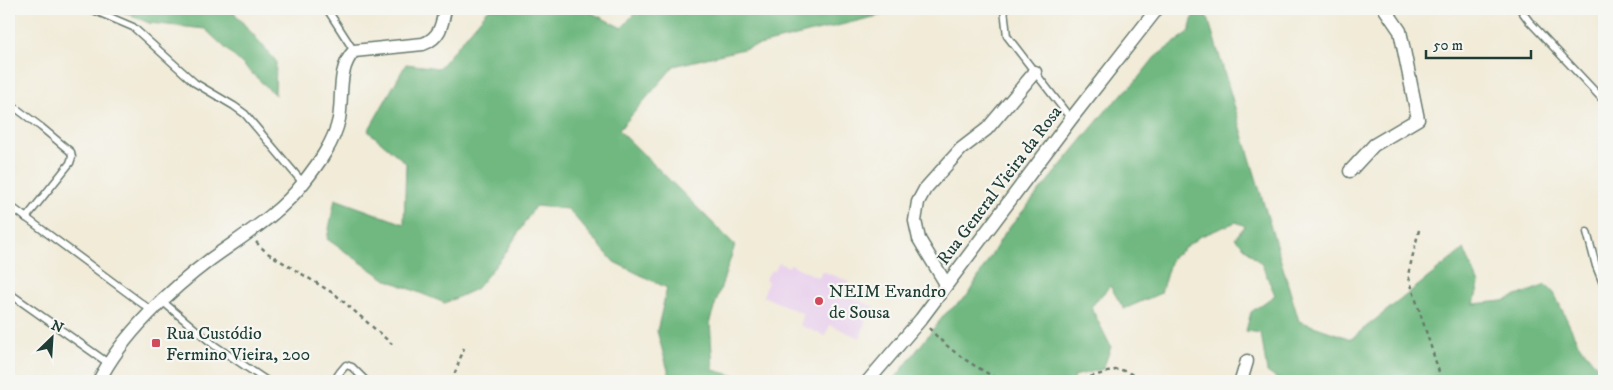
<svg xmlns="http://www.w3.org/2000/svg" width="1613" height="390" font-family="'IM FELL DW Pica',serif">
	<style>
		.built { fill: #e9d2ed }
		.forest { fill: #6fb880; stroke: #477a5a }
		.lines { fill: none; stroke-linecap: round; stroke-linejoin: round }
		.lane-casing { stroke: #687a6d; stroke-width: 9 }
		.street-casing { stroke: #687a6d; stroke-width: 15 }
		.path { stroke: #687a6d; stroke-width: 2.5; stroke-dasharray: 4 4; stroke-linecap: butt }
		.lane { stroke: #fff; stroke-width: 6 }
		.street { stroke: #fff; stroke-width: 12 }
		.poi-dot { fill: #d1495b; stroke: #f6f6f2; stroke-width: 2 }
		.labels { text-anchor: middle; stroke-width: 4.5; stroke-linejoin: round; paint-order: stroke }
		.street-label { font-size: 18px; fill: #1f3d34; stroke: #f6f6f2 }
		.poi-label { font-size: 18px; fill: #1f3d34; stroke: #f6f6f2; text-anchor: start }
	</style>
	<rect width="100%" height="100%" fill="#f6f6f2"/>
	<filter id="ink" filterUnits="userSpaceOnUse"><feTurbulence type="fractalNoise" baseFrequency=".02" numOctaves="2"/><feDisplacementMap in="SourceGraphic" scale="10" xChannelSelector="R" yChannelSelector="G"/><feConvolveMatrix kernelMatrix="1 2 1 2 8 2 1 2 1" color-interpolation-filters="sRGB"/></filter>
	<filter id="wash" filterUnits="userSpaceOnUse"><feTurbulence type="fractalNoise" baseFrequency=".0096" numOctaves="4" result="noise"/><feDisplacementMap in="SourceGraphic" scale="20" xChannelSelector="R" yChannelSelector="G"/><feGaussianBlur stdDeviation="1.12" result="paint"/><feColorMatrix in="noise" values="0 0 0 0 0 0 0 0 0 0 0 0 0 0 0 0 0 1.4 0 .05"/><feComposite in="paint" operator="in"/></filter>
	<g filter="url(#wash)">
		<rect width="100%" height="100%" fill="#f1ebd8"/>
		<!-- built -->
		<polygon class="built" points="779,263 789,267 790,264 819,278 822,271 848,281 843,294 875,307 866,319 860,338 830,325 825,336 799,325 804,314 763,296 768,282 765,280 771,271 774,271"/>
		<!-- forest -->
		<g class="forest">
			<polygon points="116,9 231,9 276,61 275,95 205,29 149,23"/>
			<polygon points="491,9 584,9 622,28 638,9 906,9 674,66 619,130 735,245 710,320 713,370 753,381 671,381 657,331 667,288 614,262 568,209 535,206 505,254 476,289 445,303 385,279 327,239 335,199 404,224 406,163 368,131 406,64 439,68 488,10"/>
			<polygon points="1195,9 1198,9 1208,18 1299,321 1351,339 1464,249 1479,284 1474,304 1503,301 1546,285 1554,293 1578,343 1600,370 1588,379 1588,381 1280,381 1267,372 1261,333 1246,331 1251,312 1275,295 1262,265 1235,238 1245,226 1236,222 1199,237 1171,259 1161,293 1124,309 1110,286 1091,307 1111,347 1103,369 1074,376 1075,381 893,381 945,314 967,296 1004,234 1109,107 1135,82 1155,57 1189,32"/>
		</g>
	</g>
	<g filter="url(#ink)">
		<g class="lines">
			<defs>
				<g id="lane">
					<polyline points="91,9 133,27 195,83 234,106 245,114 303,183"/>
					<polyline points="327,9 354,51"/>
					<polyline points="1004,9 1007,36 1071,119"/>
					<polyline points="1520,9 1529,21 1604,101"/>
					<polyline points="1601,9 1604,12"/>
					<polyline points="9,103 41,127 71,152 72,157 70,163 26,218"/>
					<polyline points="9,205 152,311"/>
					<polyline points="1587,232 1596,266 1604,286"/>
					<polyline points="9,293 108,363"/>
					<polyline points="162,301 214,345 267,381"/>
					<polyline points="334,381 340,372 346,365 352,367 366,381"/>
				</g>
				<g id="street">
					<polyline points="1350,171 1374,145 1418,119 1400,31 1385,9"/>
					<polyline points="946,284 919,239 915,221 918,202 925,189 961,149 987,129 1035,72"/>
					<path d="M99,381C121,336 171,289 211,259C244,235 279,215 304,182C318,164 334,143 339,119C343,96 337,69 354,51L423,44C440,38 442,25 445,9"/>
					<polyline points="868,381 921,319 1071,119 1157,9"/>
					<polyline points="1241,381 1247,361"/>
				</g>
			</defs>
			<!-- lane casing -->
			<use href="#lane" class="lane-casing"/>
			<!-- street casing -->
			<use href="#street" class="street-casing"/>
			<!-- path -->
			<g class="path">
				<polyline points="1419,230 1408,275 1440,375 1440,381"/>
				<polyline points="256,242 266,252 336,295 392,344"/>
				<path d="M929,328C949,351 975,367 1002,381"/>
				<polyline points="452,381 464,348"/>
				<polyline points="1075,381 1119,369 1148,381"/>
			</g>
			<!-- lane -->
			<use href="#lane" class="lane"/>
			<!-- street -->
			<use href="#street" class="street"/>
		</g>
	</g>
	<!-- markers -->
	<g class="poi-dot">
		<circle cx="819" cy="301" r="5"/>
		<rect x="151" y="338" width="10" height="10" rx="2.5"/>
	</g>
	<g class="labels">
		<!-- street labels -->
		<g class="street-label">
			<text transform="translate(999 185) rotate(-53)" y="6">Rua General Vieira da Rosa</text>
		</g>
		<!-- poi labels -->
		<g class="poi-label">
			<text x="829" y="297">NEIM Evandro<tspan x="829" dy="21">de Sousa</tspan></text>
			<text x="166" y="339">Rua Custódio<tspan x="166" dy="21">Fermino Vieira, 200</tspan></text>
		</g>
	</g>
	<!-- margin -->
	<rect width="1613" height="390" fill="none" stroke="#f6f6f2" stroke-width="30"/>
	<!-- north arrow -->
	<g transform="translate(52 338) rotate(25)" stroke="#f6f6f2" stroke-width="4" paint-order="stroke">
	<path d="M0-4L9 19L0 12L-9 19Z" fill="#1f3d34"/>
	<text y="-8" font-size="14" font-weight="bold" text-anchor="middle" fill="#1f3d34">N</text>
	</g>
	<!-- scale -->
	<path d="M1426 50v8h105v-8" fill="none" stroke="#1f3d34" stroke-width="2.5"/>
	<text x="1433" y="50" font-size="15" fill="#1f3d34" stroke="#f6f6f2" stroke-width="4" paint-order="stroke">50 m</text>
</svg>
